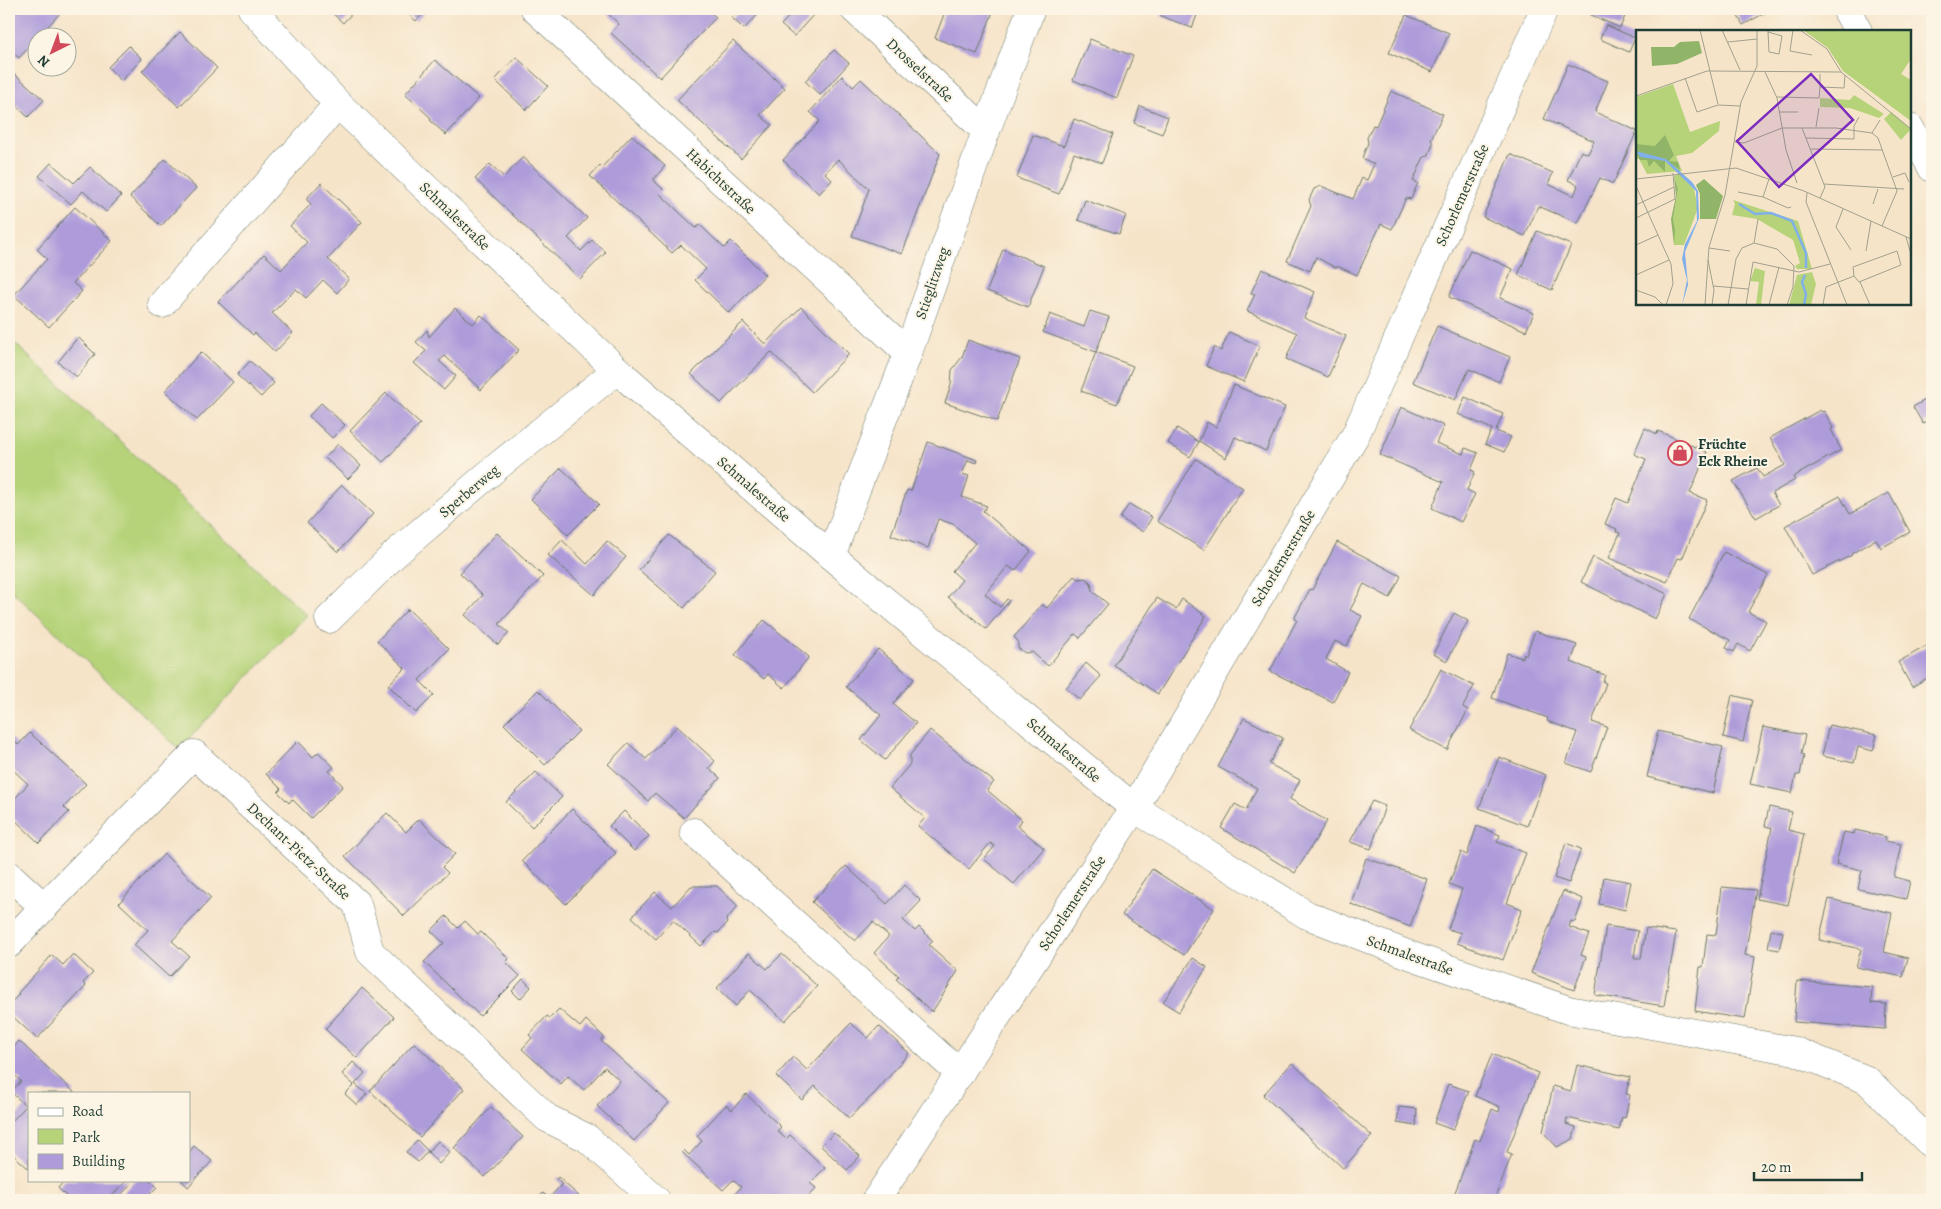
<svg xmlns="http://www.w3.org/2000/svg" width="1941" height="1209" font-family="Alegreya,serif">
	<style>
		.green { fill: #b6d379; stroke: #6a8856 }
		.building { fill: #ae9cda }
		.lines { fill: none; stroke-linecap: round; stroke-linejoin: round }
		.minor-casing { stroke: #6a7768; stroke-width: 29 }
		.tertiary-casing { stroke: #6a7768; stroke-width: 29 }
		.minor { stroke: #fff; stroke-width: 28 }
		.tertiary { stroke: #fff; stroke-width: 28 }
		.labels { text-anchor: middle; stroke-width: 4; stroke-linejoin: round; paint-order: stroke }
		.street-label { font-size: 15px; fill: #1f3d34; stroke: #fcf5e5 }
		.poi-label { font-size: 15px; font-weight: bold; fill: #1f3d34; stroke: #fcf5e5; text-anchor: start }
		.inset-river { fill: none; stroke: #80afea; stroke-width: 2.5 }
		.inset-road { fill: none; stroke: #a0a18d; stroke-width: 1 }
		.view { fill: #7b2cbf; fill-opacity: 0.15; stroke: #7b2cbf; stroke-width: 2.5 }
		.inset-edge { fill: none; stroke: #1f3d34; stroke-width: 2.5 }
	</style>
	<rect width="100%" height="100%" fill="#fcf5e5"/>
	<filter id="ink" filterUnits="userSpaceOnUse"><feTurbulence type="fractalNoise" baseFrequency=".02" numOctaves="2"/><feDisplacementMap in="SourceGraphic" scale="10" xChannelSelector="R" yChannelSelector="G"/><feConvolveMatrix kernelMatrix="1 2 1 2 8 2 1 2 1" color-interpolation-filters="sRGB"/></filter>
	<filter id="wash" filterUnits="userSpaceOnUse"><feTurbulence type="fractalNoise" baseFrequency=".0096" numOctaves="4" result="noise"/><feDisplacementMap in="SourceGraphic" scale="20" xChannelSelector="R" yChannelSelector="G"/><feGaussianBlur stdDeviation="1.12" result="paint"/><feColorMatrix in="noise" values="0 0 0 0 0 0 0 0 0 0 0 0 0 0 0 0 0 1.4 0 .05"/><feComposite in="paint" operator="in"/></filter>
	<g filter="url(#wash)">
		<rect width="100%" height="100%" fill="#f6e4c9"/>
		<!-- green -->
		<polygon class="green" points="9,338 307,615 179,749 9,588"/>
		<g id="blocks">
			<!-- building -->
			<g class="building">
				<polygon points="9,9 57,9 61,12 19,58 9,49"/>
				<polygon points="328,9 356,9 343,23"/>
				<polygon points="403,9 427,9 416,21"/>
				<polygon points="603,9 706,9 716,17 660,78 611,33 619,24"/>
				<polygon points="741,9 763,9 744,29 732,18"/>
				<polygon points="796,9 812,9 816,12 794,36 781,25"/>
				<polygon points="946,9 994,9 977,54 935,38"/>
				<polygon points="1163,9 1195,9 1199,10 1192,28 1161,16"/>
				<polygon points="1581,9 1628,9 1620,28 1580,10"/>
				<polygon points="1734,9 1772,9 1743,25"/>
				<polygon points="1406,15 1449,33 1432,72 1389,53"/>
				<polygon points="1606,25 1635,38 1629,52 1600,39"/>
				<polygon points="180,32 217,68 179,107 142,71"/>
				<polygon points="1090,39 1133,56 1117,98 1073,80"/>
				<polygon points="733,41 785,88 760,115 772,125 741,159 677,100"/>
				<polygon points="129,46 142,59 121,81 108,67"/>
				<polygon points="834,50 849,63 820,95 805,81"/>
				<polygon points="516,57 548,86 526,110 495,80"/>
				<polygon points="435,60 479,98 446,135 430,120 431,118 405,94"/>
				<polygon points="1568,64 1608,81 1595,112 1637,131 1613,184 1600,178 1578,223 1538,206 1525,236 1483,217 1510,154 1553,173 1548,184 1574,196 1578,185 1568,180 1581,151 1588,154 1594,141 1544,119"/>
				<polygon points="9,69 44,100 28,117 9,99"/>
				<polygon points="842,76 853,87 861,79 940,154 902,254 852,236 869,189 838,159 825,173 832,180 819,194 783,160 820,121 810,112"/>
				<polygon points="1391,91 1443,114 1431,139 1433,143 1431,149 1428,156 1424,157 1413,181 1418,183 1411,199 1406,198 1392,229 1381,224 1357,275 1339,267 1334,267 1316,257 1310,271 1287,261 1311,206 1309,200 1314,189 1321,186 1353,199 1362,178 1367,180 1374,164 1362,158 1368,143 1367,138 1373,125 1376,126"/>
				<polygon points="1140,106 1168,117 1162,134 1134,123"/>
				<polygon points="1074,119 1113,134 1102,163 1074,153 1059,194 1017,178 1033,135 1064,146"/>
				<polygon points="632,135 665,166 653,180 663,189 659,193 696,228 700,225 724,248 731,241 765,275 729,313 695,280 706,269 681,245 672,253 590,176 600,165 602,167"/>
				<polygon points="523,157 587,218 568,238 581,251 592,240 606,252 580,279 475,179 490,164 504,177"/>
				<polygon points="165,159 196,188 161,226 130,197"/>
				<polygon points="51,163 74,183 90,167 121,196 106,212 83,191 71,204 39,176"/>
				<polygon points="321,183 362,222 328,259 349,279 337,293 323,280 306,298 296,289 272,313 293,333 275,352 255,333 253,335 218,302 264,254 281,270 307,242 290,226 311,204 306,199"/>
				<polygon points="1085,200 1126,215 1119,234 1078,220"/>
				<polygon points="75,207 112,241 73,283 82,291 49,327 14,295 47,259 37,249"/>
				<polygon points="1537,231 1571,245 1552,290 1518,275"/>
				<polygon points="1003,249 1044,266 1028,307 987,291"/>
				<polygon points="1470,250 1513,269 1500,298 1534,313 1526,331 1449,297"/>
				<polygon points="1262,269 1315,292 1304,318 1346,336 1328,377 1286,359 1297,333 1247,311 1255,294 1251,293"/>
				<polygon points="801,307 849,354 812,392 771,352 721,403 691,374 743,322 765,344"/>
				<polygon points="455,308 473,324 481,315 519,350 481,390 445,356 439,361 456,376 444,390 414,363 426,351 416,342 427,330 429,337"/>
				<polygon points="1090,311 1109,317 1096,352 1133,366 1117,404 1081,391 1096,352 1043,332 1050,314 1084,327"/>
				<polygon points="1437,326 1510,357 1499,382 1469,369 1455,400 1413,382"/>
				<polygon points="1229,332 1260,346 1244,382 1206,366 1214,347 1221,351"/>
				<polygon points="78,337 95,354 77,377 58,362"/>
				<polygon points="968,340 1020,359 997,421 945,403 951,385 952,370 962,357"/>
				<polygon points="201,352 233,382 197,420 165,391"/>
				<polygon points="250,361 274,383 261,397 237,375"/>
				<polygon points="1234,385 1285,407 1266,451 1235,437 1226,458 1199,441 1207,422 1216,427"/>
				<polygon points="386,393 420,424 383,462 350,431"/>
				<polygon points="1932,396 1932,418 1923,424 1913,407"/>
				<polygon points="1465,397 1503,414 1496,431 1511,437 1504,452 1485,444 1492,429 1458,414"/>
				<polygon points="321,403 345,425 332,438 309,416"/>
				<polygon points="1401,407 1444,426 1436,443 1463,454 1465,448 1478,453 1471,470 1475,472 1467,490 1475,494 1461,522 1432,508 1443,482 1380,455"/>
				<polygon points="1820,410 1822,412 1824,411 1833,428 1831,429 1841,450 1793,477 1795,480 1772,493 1779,505 1756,518 1733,481 1757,468 1763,477 1785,465 1770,438"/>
				<polygon points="1177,428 1199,442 1190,457 1168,443"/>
				<polygon points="1645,428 1657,434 1658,431 1707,452 1690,493 1707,500 1682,559 1678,558 1667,582 1609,558 1620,533 1616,532 1617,529 1605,524 1616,498 1628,503 1646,459 1634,454"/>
				<polygon points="928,442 977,460 976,463 968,460 962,474 969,476 962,497 987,506 983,511 1031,551 1015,571 1008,566 985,594 1000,607 1007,599 1009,601 986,629 948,597 962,580 952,571 975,543 953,524 938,519 928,548 891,535 907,490 911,491"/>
				<polygon points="338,444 361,466 348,479 325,458"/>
				<polygon points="1196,459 1243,488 1204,550 1157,521"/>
				<polygon points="561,468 599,504 568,535 531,499"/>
				<polygon points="342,485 373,514 338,552 307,523"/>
				<polygon points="1889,493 1910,532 1881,548 1876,539 1851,554 1852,555 1812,575 1785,526 1840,496 1850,514"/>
				<polygon points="1129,504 1152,517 1143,532 1120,518"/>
				<polygon points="497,533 543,576 499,624 509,633 498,645 465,615 483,595 460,573"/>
				<polygon points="669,535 715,571 684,608 639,570"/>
				<polygon points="562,540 587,564 607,541 626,557 594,595 548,555"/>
				<polygon points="1337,542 1401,576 1390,598 1364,584 1350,610 1362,616 1347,646 1335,641 1326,659 1348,672 1333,702 1270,671 1297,620 1294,619 1310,589 1312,590"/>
				<polygon points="1724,552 1768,575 1748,612 1766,621 1750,651 1738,644 1734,652 1726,648 1730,640 1689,619"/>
				<polygon points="1593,557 1667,594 1655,619 1581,582"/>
				<polygon points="1074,576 1078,579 1085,578 1091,583 1092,591 1108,604 1080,638 1075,634 1048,666 1032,652 1025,653 1018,648 1018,641 1014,637 1042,604 1047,608"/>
				<polygon points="1157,598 1176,609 1182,599 1206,616 1158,694 1114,665"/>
				<polygon points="408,609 449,649 419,680 434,695 416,713 388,685 405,668 377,641"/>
				<polygon points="1454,613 1468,621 1447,661 1433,654"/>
				<polygon points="764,620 809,657 784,688 768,674 764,679 735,655"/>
				<polygon points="1535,631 1577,645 1571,662 1605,675 1603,682 1606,683 1592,722 1607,727 1591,772 1566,763 1577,732 1547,721 1548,718 1492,698 1507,653 1522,658 1524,654 1526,655"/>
				<polygon points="1932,643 1932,675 1912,687 1898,662"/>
				<polygon points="878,649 914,679 893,704 916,723 885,760 861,740 881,715 846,687"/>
				<polygon points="1086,663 1101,676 1080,700 1066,688"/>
				<polygon points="1441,669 1474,686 1463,707 1468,710 1447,750 1409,730"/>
				<polygon points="538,690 579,731 545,765 504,724"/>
				<polygon points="1732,695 1752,700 1743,742 1723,737"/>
				<polygon points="1244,718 1283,738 1269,764 1300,780 1290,799 1327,821 1295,873 1221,828 1235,804 1246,810 1257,788 1218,767"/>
				<polygon points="1829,725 1877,735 1873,751 1858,747 1854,763 1822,756"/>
				<polygon points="677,726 715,761 709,768 720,778 684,818 655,793 648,801 608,764 628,743 646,759"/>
				<polygon points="1763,727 1805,735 1801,754 1804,755 1800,775 1796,775 1792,793 1750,784"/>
				<polygon points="930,730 994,782 987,790 1022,820 1017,826 1044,848 1014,884 984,859 995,846 990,843 969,869 918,826 925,818 890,788 910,764 910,755"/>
				<polygon points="1658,731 1723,747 1713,793 1647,777"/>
				<polygon points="30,733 86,784 64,807 69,812 39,843 9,814 9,805 28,784 9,766 9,736 18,745"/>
				<polygon points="298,741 313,757 318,752 334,767 329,771 343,786 311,818 292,799 289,803 278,792 281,789 266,774"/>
				<polygon points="1499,757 1546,775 1527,826 1479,808"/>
				<polygon points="536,772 562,797 532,827 506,802"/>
				<polygon points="1372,801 1385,806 1371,849 1350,842"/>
				<polygon points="1769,807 1792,812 1788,830 1804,834 1788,905 1757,899 1772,828 1765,826"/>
				<polygon points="572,809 616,853 566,904 522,861"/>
				<polygon points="624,811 649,836 634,851 609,826"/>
				<polygon points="387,813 406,832 419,819 455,854 442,867 448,873 404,916 345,856"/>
				<polygon points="1477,826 1500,835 1497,842 1526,853 1507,903 1522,909 1503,960 1457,943 1461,933 1448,929 1462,889 1449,884 1461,852 1467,855"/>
				<polygon points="1855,830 1886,837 1885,841 1901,844 1894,877 1910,881 1906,899 1858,889 1862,870 1836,864 1844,832 1854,834"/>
				<polygon points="1566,843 1581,849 1569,883 1554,878"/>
				<polygon points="164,854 211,898 172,941 189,956 169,977 134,945 148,930 119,903"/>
				<polygon points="1366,858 1427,879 1410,927 1351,904"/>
				<polygon points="846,866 887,904 904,885 921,901 903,920 915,931 919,927 933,941 929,945 958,971 932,1012 896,979 899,976 874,953 889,936 873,922 855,941 812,902"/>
				<polygon points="1152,869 1214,909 1184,955 1122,915"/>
				<polygon points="1604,877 1631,882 1625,910 1599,904"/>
				<polygon points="691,886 717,886 738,906 726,920 727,923 718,933 715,932 701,946 673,920 656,939 632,917 655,892 672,907"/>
				<polygon points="1722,887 1756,890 1745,955 1755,957 1745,1019 1695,1011 1700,967 1703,967 1707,934 1716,935"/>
				<polygon points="1563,891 1583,899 1575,922 1571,921 1569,927 1589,934 1581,955 1586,957 1574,990 1531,973"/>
				<polygon points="1829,899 1892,913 1884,952 1908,958 1903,977 1856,967 1861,949 1819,940"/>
				<polygon points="446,916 458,928 465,921 478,934 481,932 509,959 506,962 520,976 480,1016 424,962 444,943 431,931"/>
				<polygon points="1606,926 1638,931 1634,958 1641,958 1646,928 1676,932 1664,1006 1595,995"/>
				<polygon points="1771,930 1783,932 1779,950 1768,948"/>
				<polygon points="749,953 767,969 782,954 817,986 785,1021 750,990 736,1006 717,988"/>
				<polygon points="73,954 93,973 83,983 86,986 37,1039 9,1013 9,1005 19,994 18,993 52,955 63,965"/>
				<polygon points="1193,958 1207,967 1179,1012 1163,1002"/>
				<polygon points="523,979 531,987 520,999 512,991"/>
				<polygon points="1797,981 1872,987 1871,1003 1886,1004 1885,1029 1794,1022"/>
				<polygon points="362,988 394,1017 357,1058 325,1029"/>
				<polygon points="559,1009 580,1027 586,1020 604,1037 601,1041 669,1103 634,1141 597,1106 620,1081 605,1067 584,1090 568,1076 561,1084 522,1049 532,1038 529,1035 547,1016 550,1018"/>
				<polygon points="851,1023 868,1038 879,1026 909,1053 875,1093 849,1118 815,1086 802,1100 776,1076 793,1057 807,1070"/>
				<polygon points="19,1041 75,1093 29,1093 29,1169 9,1151 9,1124 26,1106 11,1092 21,1081 9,1070 9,1053"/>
				<polygon points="414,1043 464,1089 420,1137 370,1091"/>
				<polygon points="1492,1054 1538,1073 1507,1152 1512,1154 1494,1200 1467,1200 1454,1195 1475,1139 1480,1141 1492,1109 1499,1112 1500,1107 1475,1096"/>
				<polygon points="353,1062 365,1073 355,1084 367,1094 357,1105 345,1094 354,1085 342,1074"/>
				<polygon points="1292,1063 1372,1136 1343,1168 1263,1095"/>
				<polygon points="1577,1065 1630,1077 1626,1094 1630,1095 1625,1118 1622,1117 1619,1130 1567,1118 1566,1124 1576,1127 1573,1139 1557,1147 1543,1132 1553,1086 1571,1091"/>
				<polygon points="1448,1084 1469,1091 1453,1130 1434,1123"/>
				<polygon points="746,1094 781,1127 777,1131 786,1139 790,1135 825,1168 810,1183 816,1188 805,1200 735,1200 732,1197 741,1187 733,1180 723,1190 682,1152 684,1150 689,1155 702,1141 697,1136 726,1105 732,1110"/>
				<polygon points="491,1107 523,1137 485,1177 454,1148"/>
				<polygon points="1399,1107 1417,1109 1416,1126 1397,1123"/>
				<polygon points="834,1133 860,1156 847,1170 821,1146"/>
				<polygon points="417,1140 428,1151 418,1162 406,1152"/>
				<polygon points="438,1141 450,1152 439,1164 428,1152"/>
				<polygon points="194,1146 212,1161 188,1187 181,1180 189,1180 189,1152"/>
				<polygon points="558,1177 583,1200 536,1200 543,1193 549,1198 562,1184 556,1179"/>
				<polygon points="65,1180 127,1180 108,1200 70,1200 58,1188"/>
				<polygon points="135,1180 150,1180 157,1187 144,1200 116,1200"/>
			</g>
		</g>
	</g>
	<g filter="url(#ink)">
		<use href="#blocks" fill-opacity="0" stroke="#6a7768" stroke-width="1"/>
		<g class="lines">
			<defs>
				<g id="minor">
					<polyline points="252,9 338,104 617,370 831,556 1134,808 1307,915 1412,956 1568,1010 1795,1051 1867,1080 1932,1145"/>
					<polyline points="535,9 908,353"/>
					<polyline points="854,9 986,131"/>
					<polyline points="162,304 338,104"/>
					<polyline points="831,556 908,353 986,131 1031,9"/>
					<polyline points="329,619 396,553 498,466 617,370"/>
					<polyline points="694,832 960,1074"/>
					<polyline points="9,875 44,907 9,944"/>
					<polyline points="44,907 194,754 357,904 370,952 547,1118 587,1138 656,1200"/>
					<polyline points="876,1200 1134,808 1356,434 1544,9"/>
				</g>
				<g id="tertiary">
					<polyline points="1846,9 1858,31"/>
					<polyline points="1910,128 1932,168"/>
				</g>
			</defs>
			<!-- minor casing -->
			<use href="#minor" class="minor-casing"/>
			<!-- tertiary casing -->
			<use href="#tertiary" class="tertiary-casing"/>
			<!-- minor -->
			<use href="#minor" class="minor"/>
			<!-- tertiary -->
			<use href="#tertiary" class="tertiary"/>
		</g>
	</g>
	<!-- icons -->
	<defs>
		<symbol id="shop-ring" viewBox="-11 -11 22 22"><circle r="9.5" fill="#fcf5e5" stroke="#d1495b" stroke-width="1.5"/><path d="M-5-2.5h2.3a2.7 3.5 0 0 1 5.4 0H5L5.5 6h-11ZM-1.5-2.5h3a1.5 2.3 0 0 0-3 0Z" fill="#d1495b"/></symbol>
	</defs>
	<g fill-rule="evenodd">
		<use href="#shop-ring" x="1666" y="439" width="28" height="28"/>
	</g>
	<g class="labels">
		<!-- street labels -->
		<g class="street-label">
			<text transform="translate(920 70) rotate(43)" y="5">Drosselstraße</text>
			<text transform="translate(721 181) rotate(43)" y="5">Habichtstraße</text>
			<text transform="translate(1462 195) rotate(-66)" y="5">Schorlemerstraße</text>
			<text transform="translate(455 216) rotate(44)" y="5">Schmalestraße</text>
			<text transform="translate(932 283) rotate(-71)" y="5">Stieglitzweg</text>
			<text transform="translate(754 489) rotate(41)" y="5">Schmalestraße</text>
			<text transform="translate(469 491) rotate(-40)" y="5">Sperberweg</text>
			<text transform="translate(1283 558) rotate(-59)" y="5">Schorlemerstraße</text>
			<text transform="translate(1064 750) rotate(40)" y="5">Schmalestraße</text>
			<text transform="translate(299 851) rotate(43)" y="5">Dechant-Pietz-Straße</text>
			<text transform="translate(1072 903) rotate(-57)" y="5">Schorlemerstraße</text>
			<text transform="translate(1410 955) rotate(20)" y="5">Schmalestraße</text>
		</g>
		<!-- poi labels -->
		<g class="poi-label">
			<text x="1698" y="449">Früchte<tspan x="1698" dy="17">Eck Rheine</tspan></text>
		</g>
	</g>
	<!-- overview -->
	<g transform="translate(1636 30)">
		<rect width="275" height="275" fill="#f6e4c9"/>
		<path d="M167,0H275V29L265,44L275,50V91L207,41L192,18ZM37,54L54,102L84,91L83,101L56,123L40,126L46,141L11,144L3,129H0V67ZM218,65L248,84L243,88L214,78L184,77V68L214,70ZM255,82L275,99L265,110L248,89ZM43,144L58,159L62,178L48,215H38L37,189L42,159L38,146ZM97,170L162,191L176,239H161L159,236L164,233L157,210L121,189L96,185L99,174ZM121,232L119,238L129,241L125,275H120L123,252L114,251ZM176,242L180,254L175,275H153L161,245Z" fill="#b6d379"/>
		<path d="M63,11L66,23L41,34L16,36L15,17H38L44,12ZM29,105L38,125L33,131L42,132L44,140L27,128L8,126L0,121V114L19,116ZM0,123L29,131V142L18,131L13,137L11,130H4ZM38,146L42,159L37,189L39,200L38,215L35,189L40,166ZM68,149L87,166L80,189H64V164L60,155Z" fill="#90b569"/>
		<path d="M0,121L30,129L56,152L62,161L63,188L49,222L52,255L46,275L51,250L46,229L49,214L61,191L60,161L29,131L4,127Z" fill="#80afea"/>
		<path class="inset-river" d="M103,174L119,184L135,183L156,191L170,223V238M168,275L170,264L166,252L169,245"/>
		<path class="inset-road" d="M64,0L82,74M86,0L104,40M132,0V2L133,22L143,24L146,6L132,2M157,0L154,21L176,25M164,0L191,19L205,42L275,99M92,12L121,9M129,42L141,68L150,120L161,153M184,44V57L208,58L209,45M49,48L61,82L82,75L104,76M0,66L71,41L205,42M141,67L183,68L184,57M143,82H162M180,97L183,78M166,98L189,157L184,168M236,103L244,90M170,108L218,109V96L223,87M99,112L108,113L146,98H200L236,103L242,108L261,161L246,196M175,119L246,120M257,147L269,143L273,152M0,149L100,138L168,161L275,209M188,154L268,159M0,156L35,234L37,254L30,275M102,162L127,167L133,149M171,163L170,172L211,275M127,167L152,178L155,177M237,174L242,159M0,175L38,157M207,179L200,197L215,220M0,188L39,169L37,143M270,207L275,224M118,213L122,189M0,215L22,205M73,218L94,221M230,221L235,191M72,230L78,260L76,275M0,245L33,230M224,252L234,275M77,256L112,259M0,260L19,267L27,275M69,275L73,217L89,165L105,72L121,36V0M92,275L100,229L106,218L118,213L141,219L158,236L157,257L151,275M110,275L117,232L163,242L194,234M133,275L143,237M187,275L190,257L218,246L217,237L261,221L265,235L223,252L218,246"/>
		<path class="view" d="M175,44L217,90L143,157L101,111Z"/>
		<rect width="275" height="275" class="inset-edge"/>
	</g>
	<!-- margin -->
	<rect width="1941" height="1209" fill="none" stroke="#fcf5e5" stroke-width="30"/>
	<!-- legend -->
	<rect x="28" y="1092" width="162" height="90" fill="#fcf5e5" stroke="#a4ab9e"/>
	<rect x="38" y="1108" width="25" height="8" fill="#ffffff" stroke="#a4ab9e"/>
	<text x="72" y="1116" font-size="15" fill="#1f3d34">Road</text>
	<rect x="38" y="1129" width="25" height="15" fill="#b6d379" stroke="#a4ab9e"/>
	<text x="72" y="1142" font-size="15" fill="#1f3d34">Park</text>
	<rect x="38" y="1154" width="25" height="15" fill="#ae9cda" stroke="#a4ab9e"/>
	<text x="72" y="1166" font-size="15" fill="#1f3d34">Building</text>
	<!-- north arrow -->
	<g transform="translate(52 52) rotate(222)"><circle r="24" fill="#fcf5e5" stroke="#a4ab9e"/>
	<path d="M0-4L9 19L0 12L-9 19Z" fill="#d1495b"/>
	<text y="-8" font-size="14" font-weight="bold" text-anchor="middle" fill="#1f3d34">N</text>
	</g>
	<!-- scale -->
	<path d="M1754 1172v8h108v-8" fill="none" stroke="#1f3d34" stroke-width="2.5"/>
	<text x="1761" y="1172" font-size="15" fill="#1f3d34" stroke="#fcf5e5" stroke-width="4" paint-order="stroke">20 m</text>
</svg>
